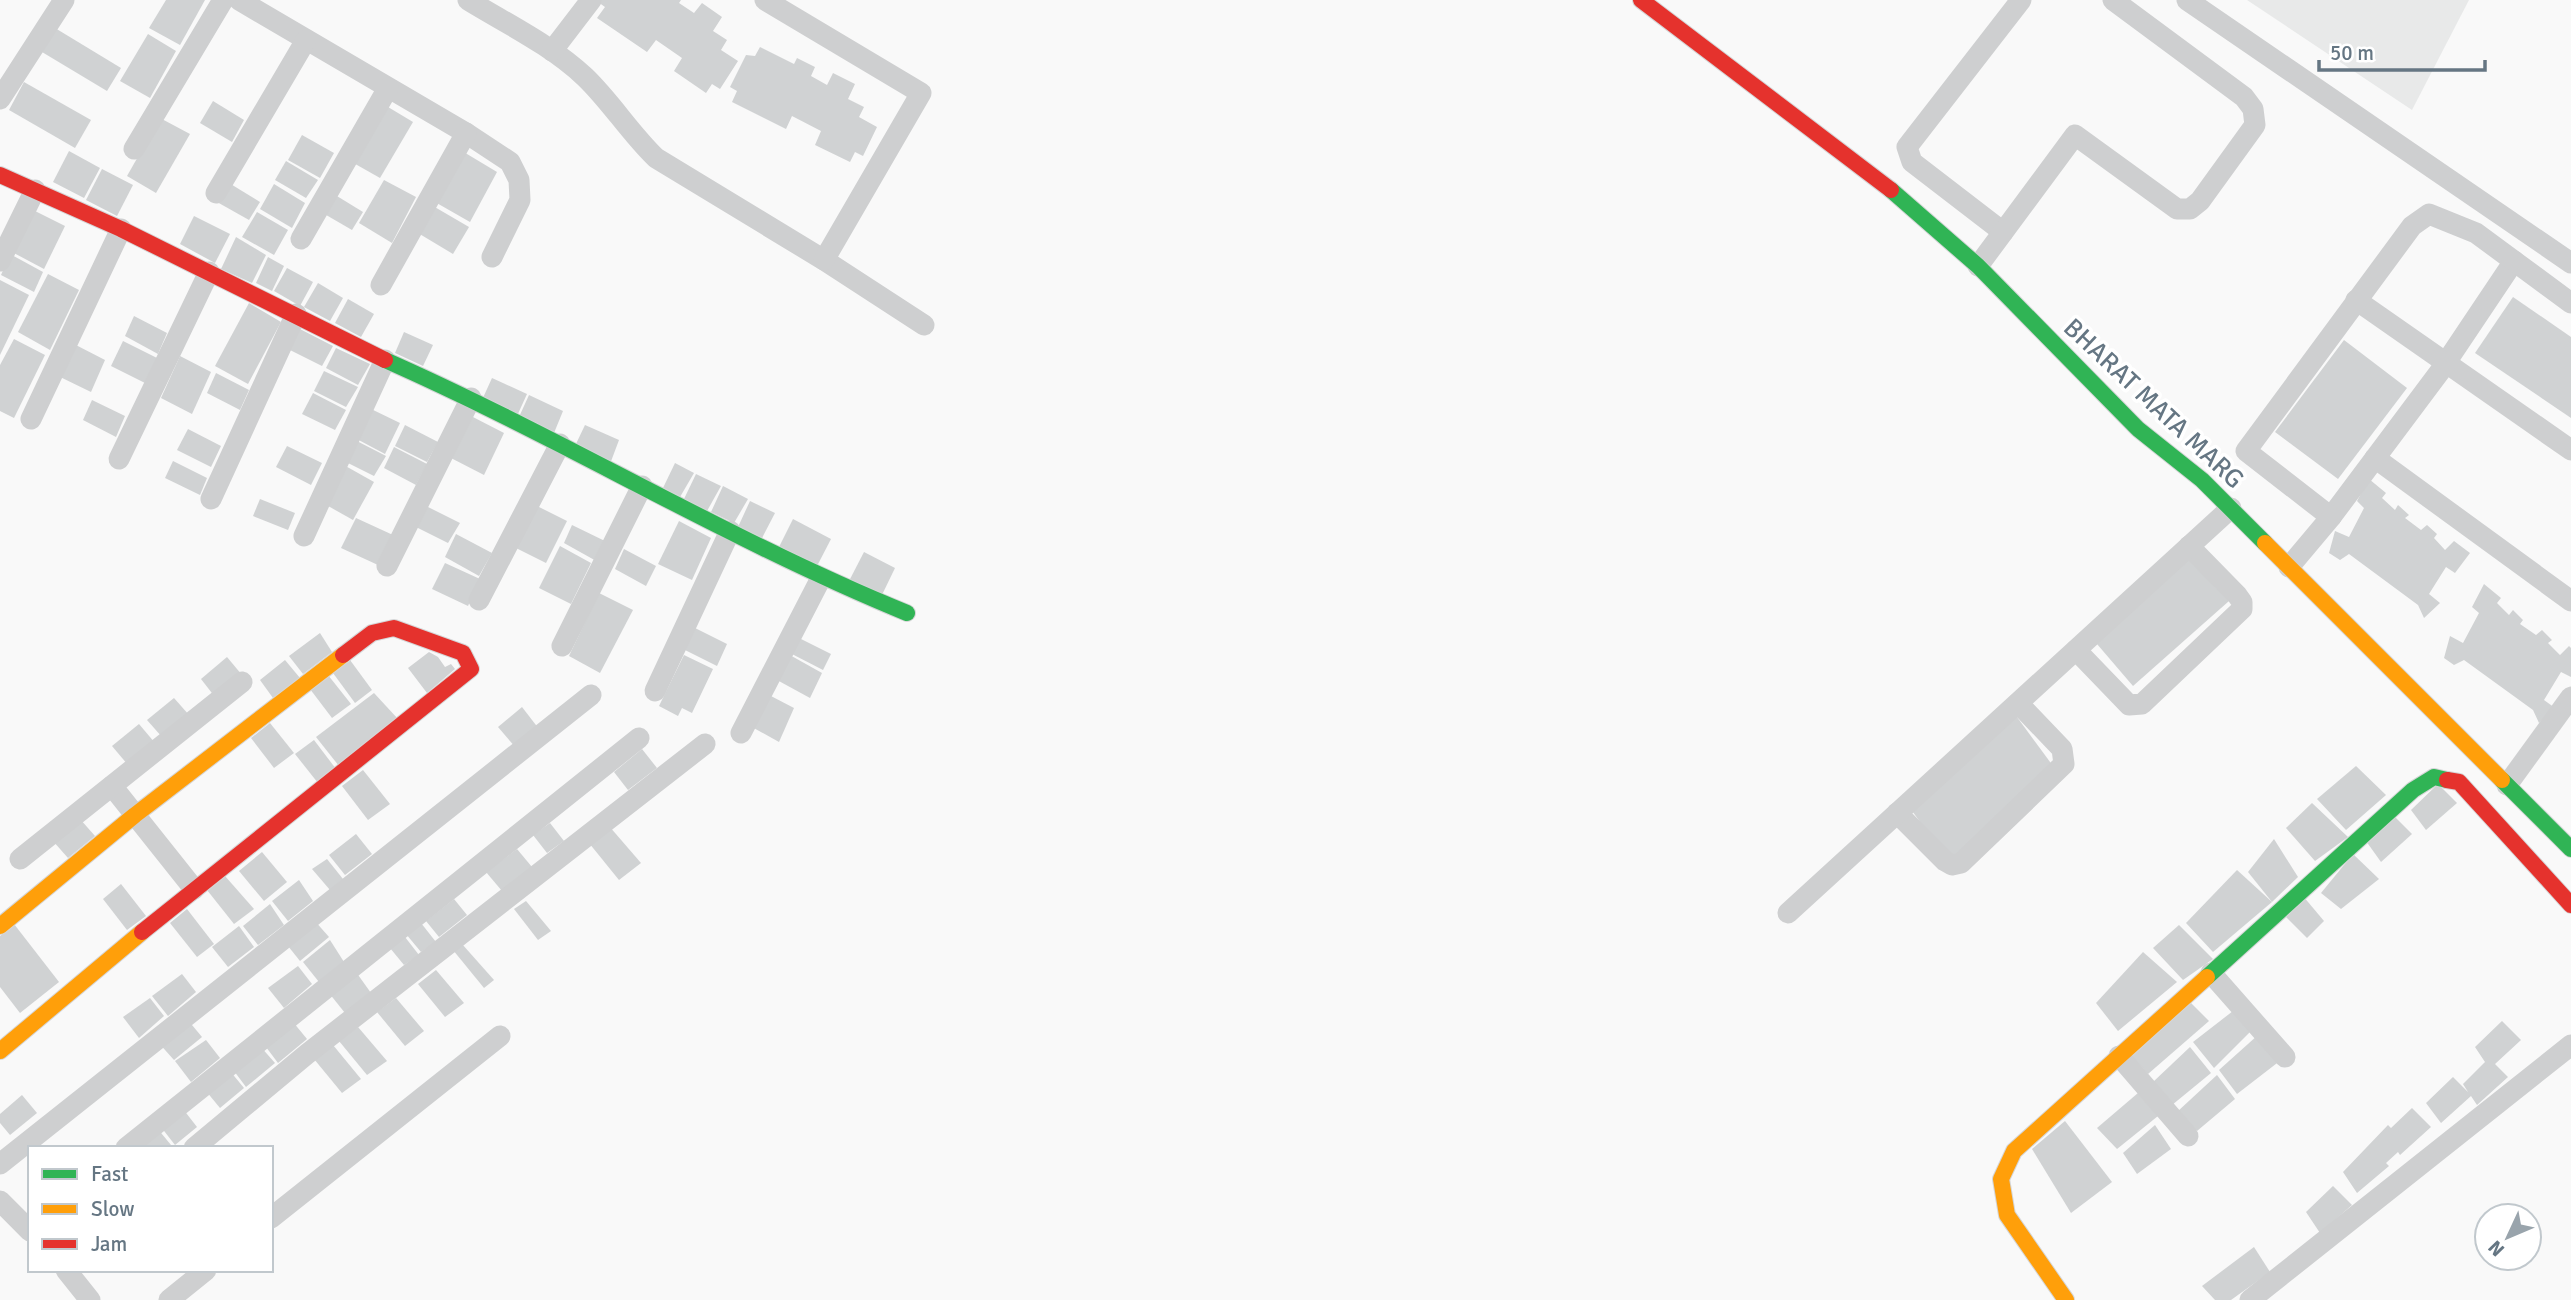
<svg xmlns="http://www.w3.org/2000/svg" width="2571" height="1300" font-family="Signika,sans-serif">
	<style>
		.built { fill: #e8e9e9 }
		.building { fill: #d0d2d3 }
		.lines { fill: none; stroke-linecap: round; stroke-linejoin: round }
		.fast-casing { stroke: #d5d6d7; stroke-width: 18 }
		.slow-casing { stroke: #d5d6d7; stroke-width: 18 }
		.jam-casing { stroke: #d5d6d7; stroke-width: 18 }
		.street { stroke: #cecfd0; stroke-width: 21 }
		.fast { stroke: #30b455; stroke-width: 16 }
		.slow { stroke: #ff9f0a; stroke-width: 16 }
		.jam { stroke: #e5322d; stroke-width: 16 }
		.labels { text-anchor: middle; stroke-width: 7; stroke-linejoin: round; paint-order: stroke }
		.street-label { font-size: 26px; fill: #657683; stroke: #fff }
	</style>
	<rect width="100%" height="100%" fill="#f9f9f9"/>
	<!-- built -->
	<polygon class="built" points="2247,0 2469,0 2412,110"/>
	<!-- building -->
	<g class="building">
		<polygon points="166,0 205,0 180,45 149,28"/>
		<polygon points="599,0 681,0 679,3 694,13 702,3 722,17 713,31 727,40 721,50 738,61 720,89 712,84 706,93 674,71 682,58 656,40 647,52 597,18 605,7 598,2"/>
		<polygon points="55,28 121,68 107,91 42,52"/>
		<polygon points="148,34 176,51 150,98 120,81"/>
		<polygon points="760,47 794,64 797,58 815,67 811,76 827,85 833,73 855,84 848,99 864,107 859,117 877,127 863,156 855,152 850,162 815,145 821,131 792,116 786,129 732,102 737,91 730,87 746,55 755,56"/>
		<polygon points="24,82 91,120 75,148 9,110"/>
		<polygon points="213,101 244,120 232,142 200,123"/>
		<polygon points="383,104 413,122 380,178 350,161"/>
		<polygon points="160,118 190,134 156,193 127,176"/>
		<polygon points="302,135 334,153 320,178 288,160"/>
		<polygon points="69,151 100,168 84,198 53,182"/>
		<polygon points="462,151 497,172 470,222 435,202"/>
		<polygon points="286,161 318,180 306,198 275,180"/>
		<polygon points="102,169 133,185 117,216 86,200"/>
		<polygon points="384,180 416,197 392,243 359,223"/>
		<polygon points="229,183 260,202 249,220 217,202"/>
		<polygon points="274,184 305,203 292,228 260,209"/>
		<polygon points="332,193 363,212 352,230 321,212"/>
		<polygon points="433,206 469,227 453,254 418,233"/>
		<polygon points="31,209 65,226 44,269 12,252"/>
		<polygon points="257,212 288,230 274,255 242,237"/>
		<polygon points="194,216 230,234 215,263 180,244"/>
		<polygon points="236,237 266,255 252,283 221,269"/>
		<polygon points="10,254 43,272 34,292 1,275"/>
		<polygon points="268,257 284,266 272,291 256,283"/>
		<polygon points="287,268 313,282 300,306 274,291"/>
		<polygon points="48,274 79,290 50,350 18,332"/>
		<polygon points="0,280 29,295 0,355"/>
		<polygon points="318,283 343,298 330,321 304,307"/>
		<polygon points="2513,297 2571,337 2571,418 2475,353"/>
		<polygon points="348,299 374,314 361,337 335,323"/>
		<polygon points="249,303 281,322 248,384 215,366"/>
		<polygon points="134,316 167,333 158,354 125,336"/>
		<polygon points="300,329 333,346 322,366 290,350"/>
		<polygon points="404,332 433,345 423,366 395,353"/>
		<polygon points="14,339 45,355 14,418 0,411 0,365"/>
		<polygon points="2344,340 2407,388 2338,479 2275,432"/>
		<polygon points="123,341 157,358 145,383 111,366"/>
		<polygon points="72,343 105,360 91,392 56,375"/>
		<polygon points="336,348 370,364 358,385 326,368"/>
		<polygon points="180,356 211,372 192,414 161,398"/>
		<polygon points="324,371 358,387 346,407 314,391"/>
		<polygon points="216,373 249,390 240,410 207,393"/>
		<polygon points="492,378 527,394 517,416 482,400"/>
		<polygon points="313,393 346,410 335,430 302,414"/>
		<polygon points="529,395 563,411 554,433 519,417"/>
		<polygon points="92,400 125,416 116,437 83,420"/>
		<polygon points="367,407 400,423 385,454 353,437"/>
		<polygon points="471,416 504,433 484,475 449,457"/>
		<polygon points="405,425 438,442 427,462 395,446"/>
		<polygon points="585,425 619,440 610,464 575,446"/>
		<polygon points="188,429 221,446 211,467 177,450"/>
		<polygon points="353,439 386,456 374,476 342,460"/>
		<polygon points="287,446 322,463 311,485 276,467"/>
		<polygon points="394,447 427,464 416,485 384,468"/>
		<polygon points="173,461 207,478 200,495 165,478"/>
		<polygon points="675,463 694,473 680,497 663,488"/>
		<polygon points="342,464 374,482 353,520 321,502"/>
		<polygon points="696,474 721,486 707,511 684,499"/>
		<polygon points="2369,479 2386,493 2382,498 2395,510 2398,505 2409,515 2405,518 2421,530 2427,525 2437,534 2434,538 2445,550 2454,541 2470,553 2455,573 2446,567 2429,594 2440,603 2424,618 2418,605 2349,554 2340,560 2329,553 2335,531 2349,537 2364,508 2357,501"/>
		<polygon points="723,486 748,499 734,523 711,512"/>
		<polygon points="260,499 295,513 288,530 253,516"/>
		<polygon points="750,501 775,513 762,538 738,527"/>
		<polygon points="535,505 567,521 546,563 514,547"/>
		<polygon points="426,506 460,523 448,543 416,527"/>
		<polygon points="356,518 393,535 378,565 341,548"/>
		<polygon points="793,519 831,539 816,568 779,547"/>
		<polygon points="679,521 711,538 692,580 658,564"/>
		<polygon points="572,525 607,542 598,562 564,543"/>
		<polygon points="456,534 492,553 479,576 445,557"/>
		<polygon points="560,546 591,563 571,604 539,588"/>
		<polygon points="2177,547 2229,601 2133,686 2091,637"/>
		<polygon points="624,549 656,566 646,586 615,569"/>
		<polygon points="864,552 895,568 880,599 848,583"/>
		<polygon points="445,563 480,579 468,606 432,589"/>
		<polygon points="2484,584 2501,598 2497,603 2509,615 2513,610 2523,620 2520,624 2536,635 2542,630 2552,640 2548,643 2560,655 2569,646 2571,648 2571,677 2561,672 2544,700 2555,708 2539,723 2533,710 2464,660 2454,665 2444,658 2450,636 2463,643 2479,613 2472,607"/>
		<polygon points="599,593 633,610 600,673 569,656"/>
		<polygon points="693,627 727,644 717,666 683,649"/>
		<polygon points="320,633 332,652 303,674 289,656"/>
		<polygon points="797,637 831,654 823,670 790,653"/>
		<polygon points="429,652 438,657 445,667 451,664 455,669 427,693 408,668"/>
		<polygon points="788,654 822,673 810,698 777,680"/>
		<polygon points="684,655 713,669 692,713 682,708 678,716 659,706"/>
		<polygon points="227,657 242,675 215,697 201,679"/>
		<polygon points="285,660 300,678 273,698 260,680"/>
		<polygon points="350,660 372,690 355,703 333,673"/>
		<polygon points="328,675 351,704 332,718 310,689"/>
		<polygon points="374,693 398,719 339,766 316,737"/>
		<polygon points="769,695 794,708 779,742 752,727"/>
		<polygon points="174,698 189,715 162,737 147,720"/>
		<polygon points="2006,702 2053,766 1950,863 1907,804"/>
		<polygon points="522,707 539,729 516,748 498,727"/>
		<polygon points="270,723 294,753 274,768 251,738"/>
		<polygon points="139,724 155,743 128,765 112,746"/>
		<polygon points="314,740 336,769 318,783 295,754"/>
		<polygon points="642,749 657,768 628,790 614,772"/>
		<polygon points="2356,766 2386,795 2346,830 2317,799"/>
		<polygon points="363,770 390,804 368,820 342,786"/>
		<polygon points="2438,784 2457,803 2426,830 2411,810"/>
		<polygon points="2312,803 2348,837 2315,861 2286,828"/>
		<polygon points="2393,815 2412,834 2381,862 2366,841"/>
		<polygon points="80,819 95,836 68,858 53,841"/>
		<polygon points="550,823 564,841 547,853 533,835"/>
		<polygon points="609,826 641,863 619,880 589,843"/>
		<polygon points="356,834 372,854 345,875 329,855"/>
		<polygon points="2274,839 2298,877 2272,902 2248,872"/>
		<polygon points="517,849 532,867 502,891 486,872"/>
		<polygon points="262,852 287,882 264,901 239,871"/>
		<polygon points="2353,854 2379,879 2341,909 2321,893"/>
		<polygon points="327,859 343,879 330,890 312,869"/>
		<polygon points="2237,870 2272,902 2213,952 2186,923"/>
		<polygon points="225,876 254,909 234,924 207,890"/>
		<polygon points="299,880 313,901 288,921 272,901"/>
		<polygon points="121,884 146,916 127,930 103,899"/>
		<polygon points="2303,896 2324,921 2307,938 2284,915"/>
		<polygon points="454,899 467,915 439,937 426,921"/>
		<polygon points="526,901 551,931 538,940 514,909"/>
		<polygon points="270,904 284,925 258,945 243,926"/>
		<polygon points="187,909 214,944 197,957 170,923"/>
		<polygon points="314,920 329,937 300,961 284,941"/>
		<polygon points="421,923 436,942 421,952 406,934"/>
		<polygon points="14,924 59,982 20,1013 0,987 0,936"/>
		<polygon points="2179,925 2213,959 2183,980 2153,948"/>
		<polygon points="239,926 254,947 228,967 212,947"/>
		<polygon points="405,937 419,955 404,965 390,948"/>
		<polygon points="330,940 344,962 319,982 303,962"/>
		<polygon points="462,944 494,980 484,988 453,950"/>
		<polygon points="2143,952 2177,982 2118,1031 2096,1003"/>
		<polygon points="298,966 312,984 284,1008 268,988"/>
		<polygon points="436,970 464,1003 445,1017 418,984"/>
		<polygon points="356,972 371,993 345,1013 329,993"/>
		<polygon points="182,974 196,992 168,1016 152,996"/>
		<polygon points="150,998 164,1016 139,1038 123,1017"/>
		<polygon points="396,998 424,1031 405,1046 377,1012"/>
		<polygon points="2190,1002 2209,1021 2148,1074 2129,1053"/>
		<polygon points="2233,1011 2250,1032 2214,1068 2193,1042"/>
		<polygon points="187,1019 202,1037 174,1060 157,1041"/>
		<polygon points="2502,1021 2521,1040 2495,1064 2508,1077 2477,1105 2471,1096 2441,1123 2426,1103 2453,1077 2468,1092 2463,1084 2485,1062 2475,1047"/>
		<polygon points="293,1022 307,1039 278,1063 263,1043"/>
		<polygon points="358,1027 387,1061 367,1075 339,1041"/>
		<polygon points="2258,1035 2281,1060 2237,1094 2219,1070"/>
		<polygon points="206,1040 220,1058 191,1082 175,1061"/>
		<polygon points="333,1045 361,1079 342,1093 314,1059"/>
		<polygon points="260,1046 275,1063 246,1087 231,1067"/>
		<polygon points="2190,1047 2211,1073 2172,1105 2153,1082"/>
		<polygon points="230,1071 244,1088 220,1108 206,1091"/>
		<polygon points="2217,1075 2235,1099 2197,1131 2177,1112"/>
		<polygon points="2138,1093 2158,1116 2117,1149 2097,1128"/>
		<polygon points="22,1095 37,1113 10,1135 0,1123 0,1114"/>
		<polygon points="2412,1108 2431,1127 2400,1155 2398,1152 2386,1163 2389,1166 2357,1193 2343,1172 2388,1125 2391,1128"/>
		<polygon points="183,1109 197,1127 175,1145 161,1127"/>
		<polygon points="2065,1121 2112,1182 2071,1213 2032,1149"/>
		<polygon points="2155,1125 2171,1149 2137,1174 2123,1153"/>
		<polygon points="157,1128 171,1145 137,1148"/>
		<polygon points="2333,1186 2352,1205 2320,1233 2306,1212"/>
		<polygon points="2254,1247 2270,1272 2231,1300 2215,1300 2202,1286"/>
	</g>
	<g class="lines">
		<defs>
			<g id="fast">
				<polyline points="1891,190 1978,266 2138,429 2202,480 2265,543"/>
				<path d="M385,360C562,438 728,540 907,613"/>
				<polyline points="2502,780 2571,849"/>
				<polyline points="2207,977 2413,790 2434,777 2447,780"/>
			</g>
			<g id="slow">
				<polyline points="2265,543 2502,780"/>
				<polyline points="0,926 135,815 343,655"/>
				<polyline points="0,1051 142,932"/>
				<polyline points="2066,1300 2007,1215 2001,1179 2014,1151 2207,977"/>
			</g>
			<g id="jam">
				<polyline points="1641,0 1891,190"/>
				<polyline points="0,175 121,229 385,360"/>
				<polyline points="2447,780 2459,782 2571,905"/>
				<polyline points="142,932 471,669 463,653 394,628 372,633 343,655"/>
			</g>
		</defs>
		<!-- fast casing -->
		<use href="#fast" class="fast-casing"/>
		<!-- slow casing -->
		<use href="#slow" class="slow-casing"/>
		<!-- jam casing -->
		<use href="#jam" class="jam-casing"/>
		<!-- street -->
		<g class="street">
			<polyline points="239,0 466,133 510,162 519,180 520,200 492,257"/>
			<path d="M468,0C507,24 551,45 585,77C611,102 630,133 656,158L824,260L924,325"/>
			<polyline points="765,0 921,93 824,260"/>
			<polyline points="2187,0 2571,263"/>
			<polyline points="552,51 591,0"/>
			<polyline points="0,99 64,0"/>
			<polyline points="134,149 223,0"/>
			<polyline points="216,193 306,40"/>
			<polyline points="2003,232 1912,162 1907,147 2021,0"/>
			<polyline points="301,239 388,88"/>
			<polyline points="0,261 35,190"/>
			<polyline points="1978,266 2075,135 2177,209 2190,209 2200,201 2255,125 2253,109 2244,97 2113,0"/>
			<polyline points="381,285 466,133"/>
			<polyline points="2356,300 2571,450"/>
			<polyline points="31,419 121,229"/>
			<polyline points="2375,458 2571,601"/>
			<polyline points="119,459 209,272"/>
			<polyline points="211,499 296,314"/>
			<polyline points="2331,517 2441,370 2514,261"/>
			<polyline points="304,536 385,360"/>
			<polyline points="387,566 471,398"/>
			<polyline points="2289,567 2331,517 2246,451 2412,226 2429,214 2476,233 2571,303"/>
			<polyline points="479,600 560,444"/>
			<polyline points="562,646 642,486"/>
			<polyline points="2076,650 2129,705 2142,704 2242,609 2242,602 2237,595 2189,546"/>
			<polyline points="655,691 730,531"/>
			<polyline points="741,733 821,578"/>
			<polyline points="2507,785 2571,697"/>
			<polyline points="112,786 194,889"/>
			<polyline points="1897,813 1945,861 1952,865 1961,863 2064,764 2062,749 2018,703"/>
			<polyline points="20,859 242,682"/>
			<polyline points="1788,913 2231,508"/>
			<polyline points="2211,973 2285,1057"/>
			<polyline points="2119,1056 2188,1136"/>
			<polyline points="126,1148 639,738"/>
			<polyline points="194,1148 307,1054 705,744"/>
			<polyline points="0,1164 591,695"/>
			<polyline points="0,1201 30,1231"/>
			<polyline points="271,1218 500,1036"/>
			<polyline points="66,1270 90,1300"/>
			<polyline points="169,1300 206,1270"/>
			<polyline points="2250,1300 2571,1045"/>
		</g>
		<!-- fast -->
		<use href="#fast" class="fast"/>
		<!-- slow -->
		<use href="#slow" class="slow"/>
		<!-- jam -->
		<use href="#jam" class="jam"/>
	</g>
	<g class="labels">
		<!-- street labels -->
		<g class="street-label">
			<text transform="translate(2154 403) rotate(43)" y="9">BHARAT MATA MARG</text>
		</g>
	</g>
	<!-- legend -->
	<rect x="28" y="1146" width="245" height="126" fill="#ffffff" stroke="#c1c8cd" stroke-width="2"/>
	<rect x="42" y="1169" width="35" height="10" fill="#30b455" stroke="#c1c8cd" stroke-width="2"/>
	<text x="91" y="1181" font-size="21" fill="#657683">Fast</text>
	<rect x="42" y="1204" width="35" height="10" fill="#ff9f0a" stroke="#c1c8cd" stroke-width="2"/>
	<text x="91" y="1216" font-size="21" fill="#657683">Slow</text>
	<rect x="42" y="1239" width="35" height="10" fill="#e5322d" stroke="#c1c8cd" stroke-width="2"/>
	<text x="91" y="1251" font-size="21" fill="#657683">Jam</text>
	<!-- north arrow -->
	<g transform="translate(2508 1237) rotate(226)"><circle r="33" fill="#ffffff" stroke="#c1c8cd" stroke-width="2"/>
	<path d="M0-5L12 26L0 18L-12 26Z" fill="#99a4ac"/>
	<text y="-10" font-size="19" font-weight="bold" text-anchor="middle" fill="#657683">N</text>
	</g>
	<!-- scale -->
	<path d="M2319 60v10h166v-10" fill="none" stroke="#657683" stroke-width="3.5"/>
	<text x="2330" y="60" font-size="21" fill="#657683" stroke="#ffffff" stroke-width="5" paint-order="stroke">50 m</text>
</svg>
